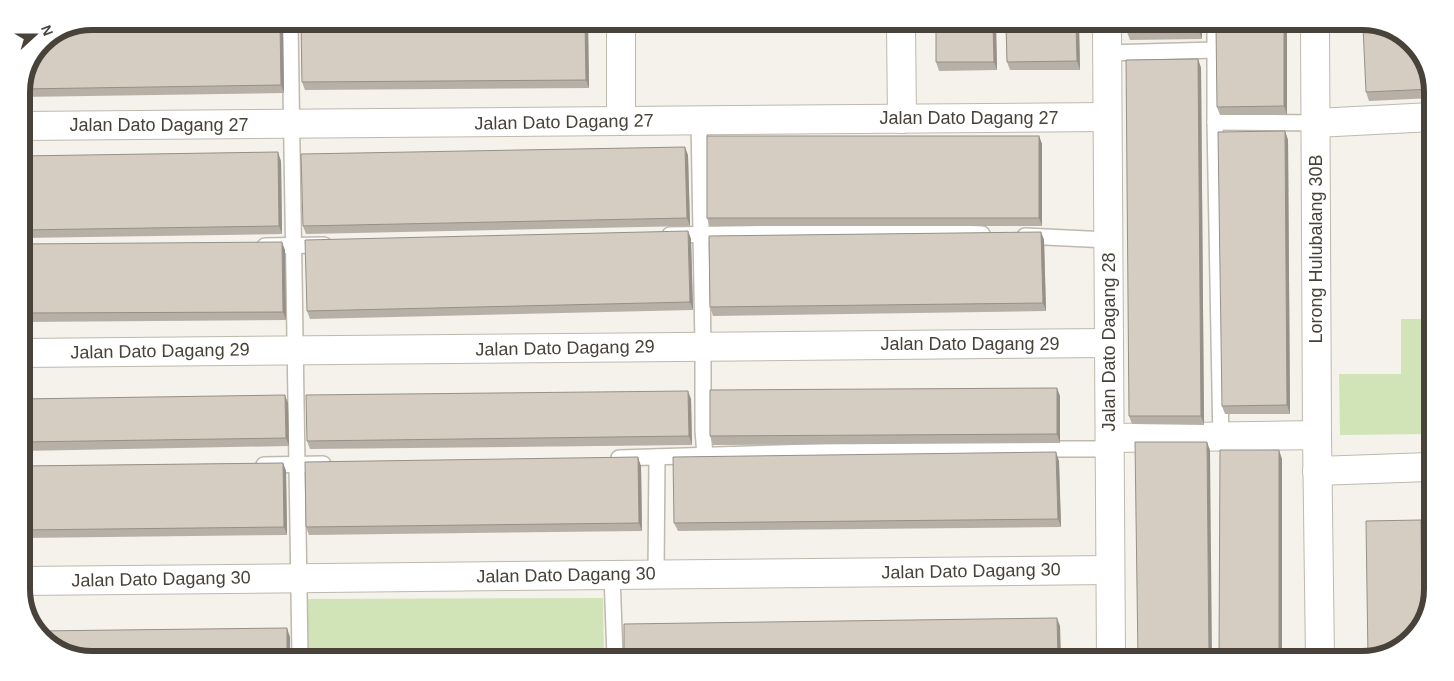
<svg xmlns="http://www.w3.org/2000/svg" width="1454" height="681" font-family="Helvetica,sans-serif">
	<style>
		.green { fill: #d0e4b8 }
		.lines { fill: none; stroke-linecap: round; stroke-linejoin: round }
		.service-casing { stroke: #bfb9ae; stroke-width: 18 }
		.minor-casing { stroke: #bfb9ae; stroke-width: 30 }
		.service { stroke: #fff; stroke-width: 15 }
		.minor { stroke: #fff; stroke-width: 28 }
		.wall { fill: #b7b0a7 }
		.shaded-wall { fill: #959088 }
		.building { fill: #d5cdc2; stroke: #959088 }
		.labels { text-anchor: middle; stroke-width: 4.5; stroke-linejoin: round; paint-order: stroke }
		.street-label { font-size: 18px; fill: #48423a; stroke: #fff }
		.rim { fill: none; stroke: #48423a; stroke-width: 6 }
	</style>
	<rect width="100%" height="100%" fill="#f4f2eb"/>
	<!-- green -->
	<g class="green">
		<polygon points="1401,319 1430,319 1429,434 1340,435 1339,374 1401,374"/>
		<polygon points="603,598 604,657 308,655 308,599"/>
	</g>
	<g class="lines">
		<defs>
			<g id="service">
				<polyline points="290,22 300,655"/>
				<polyline points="1215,26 1215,122 1221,442"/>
				<polyline points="1107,53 1215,50"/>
				<polyline points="699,120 703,346 703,430 705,456"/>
				<polyline points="1215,122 1316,123"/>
				<polyline points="670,235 916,231 982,234"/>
				<polyline points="1025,236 1108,240"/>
				<polyline points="265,246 324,245"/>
				<polyline points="619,458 908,449 1110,449"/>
				<polyline points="264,465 323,464"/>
				<polyline points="656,574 657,457"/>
				<polyline points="612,575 615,657"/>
			</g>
			<g id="minor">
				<polyline points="621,23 621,121"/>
				<polyline points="901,25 902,119"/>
				<polyline points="1107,26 1111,659"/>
				<polyline points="1315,26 1317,435 1320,660"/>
				<polyline points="1316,123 1432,117"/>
				<polyline points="21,126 1107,117"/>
				<polyline points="21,353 1109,343"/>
				<polyline points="1110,438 1317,435"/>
				<polyline points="1317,471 1429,467"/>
				<polyline points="21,581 1110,570"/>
			</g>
		</defs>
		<!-- service casing -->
		<use href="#service" class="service-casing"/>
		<!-- minor casing -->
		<use href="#minor" class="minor-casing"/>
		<!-- service -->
		<use href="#service" class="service"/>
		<!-- minor -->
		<use href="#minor" class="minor"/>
	</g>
	<!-- wall -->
	<g class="wall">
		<polygon points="92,21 283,22 284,93 21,97 21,88"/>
		<polygon points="301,22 588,23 589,88 305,90 302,82"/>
		<polygon points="996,25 997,70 939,71 936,62"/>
		<polygon points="1006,25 1079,25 1080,70 1010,70 1007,62"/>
		<polygon points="1202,26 1202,39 1130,40 1127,32"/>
		<polygon points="1287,26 1287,115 1220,115 1217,107"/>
		<polygon points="1198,59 1201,68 1204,425 1132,424 1129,416"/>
		<polygon points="1433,88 1433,98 1369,101 1366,92"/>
		<polygon points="1285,131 1288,140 1290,414 1225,414 1222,406"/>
		<polygon points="1039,136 1042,144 1042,226 710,226 707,218"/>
		<polygon points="688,155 690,226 306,234 303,226"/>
		<polygon points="21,156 281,161 282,234 21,238"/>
		<polygon points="688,231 691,239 693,310 310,319 307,311"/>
		<polygon points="1041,232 1044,240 1046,311 713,316 710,307"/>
		<polygon points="21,244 285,250 286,320 21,322"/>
		<polygon points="1060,396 1060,443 713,445 710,436"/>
		<polygon points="21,399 288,403 289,446 21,451"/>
		<polygon points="691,399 692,445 310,449 307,441"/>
		<polygon points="1059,461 1061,527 678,531 674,523"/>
		<polygon points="283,463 286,471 287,535 21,538 21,466"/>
		<polygon points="641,466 642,531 309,535 306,527"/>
	</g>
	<!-- shaded-wall -->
	<g class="shaded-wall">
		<polygon points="280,22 283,22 284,93 281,85"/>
		<polygon points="585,23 588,23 589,88 586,80"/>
		<polygon points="993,25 996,25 997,70 994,62"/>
		<polygon points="1076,25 1079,25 1080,70 1077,61"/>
		<polygon points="1199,26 1202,26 1202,39 1199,31"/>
		<polygon points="1284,26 1287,26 1287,115 1284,106"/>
		<polygon points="1198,59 1201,68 1204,425 1201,416"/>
		<polygon points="1285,131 1288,140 1290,414 1287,405"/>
		<polygon points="1039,136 1042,144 1042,226 1039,218"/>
		<polygon points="685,147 688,155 690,226 687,218"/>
		<polygon points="278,152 281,161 282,234 279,226"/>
		<polygon points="688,231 691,239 693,310 690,302"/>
		<polygon points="1041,232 1044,240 1046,311 1043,303"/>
		<polygon points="282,242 285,250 286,320 283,312"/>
		<polygon points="1057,388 1060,396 1060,443 1057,434"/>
		<polygon points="688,391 691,399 692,445 689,436"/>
		<polygon points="285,395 288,403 289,446 286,438"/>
		<polygon points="1207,442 1210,450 1212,659 1209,659"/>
		<polygon points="1279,450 1282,459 1282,659 1279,659"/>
		<polygon points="1056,452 1059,461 1061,527 1058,519"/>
		<polygon points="638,457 641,466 642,531 639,523"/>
		<polygon points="283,463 286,471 287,535 284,527"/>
		<polygon points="1421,520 1424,528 1425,619 1422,622"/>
		<polygon points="1057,618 1060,626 1061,658 1058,658"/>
		<polygon points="287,628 290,637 290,655 287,655"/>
	</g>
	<!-- building -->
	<g class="building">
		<polygon points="92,21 280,22 281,85 21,89 42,42"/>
		<polygon points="301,22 585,23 586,80 302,82"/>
		<polygon points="936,25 993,25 994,62 936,62"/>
		<polygon points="1006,25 1076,25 1077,61 1007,62"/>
		<polygon points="1127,26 1199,26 1199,31 1127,32"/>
		<polygon points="1216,26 1284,26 1284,106 1217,107"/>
		<polygon points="1363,27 1389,27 1421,52 1433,89 1366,92"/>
		<polygon points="1198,59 1201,416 1129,416 1126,60"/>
		<polygon points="1285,131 1287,405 1222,406 1218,132"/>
		<rect x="707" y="136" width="332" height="82"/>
		<polygon points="685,147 687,218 303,226 301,154"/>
		<polygon points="278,152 279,226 21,230 21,156"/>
		<polygon points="688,231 690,302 307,311 305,240"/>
		<polygon points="1041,232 1043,303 710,307 709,236"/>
		<polygon points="282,242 283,312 21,313 21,244"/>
		<polygon points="1057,388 1057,434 710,436 710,390"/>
		<polygon points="688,391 689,436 307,441 306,395"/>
		<polygon points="285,395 286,438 21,442 21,399"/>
		<polygon points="1135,442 1207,442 1209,659 1138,659"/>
		<polygon points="1220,450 1279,450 1279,659 1219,659"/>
		<polygon points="1056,452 1058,519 674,523 673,457"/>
		<polygon points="638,457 639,523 306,527 305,462"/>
		<polygon points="283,463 284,527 21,530 21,466"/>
		<polygon points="1421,520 1422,622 1402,648 1368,658 1366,521"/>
		<polygon points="1057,618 1058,658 624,657 624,624"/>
		<polygon points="287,628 287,655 65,654 36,631"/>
	</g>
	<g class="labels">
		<!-- street labels -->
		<g class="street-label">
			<text x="969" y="124">Jalan Dato Dagang 27</text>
			<text transform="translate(564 122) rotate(-1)" y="6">Jalan Dato Dagang 27</text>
			<text x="159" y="131">Jalan Dato Dagang 27</text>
			<text transform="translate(1316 249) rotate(-90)" y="6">Lorong Hulubalang 30B</text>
			<text transform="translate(1109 342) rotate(-90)" y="6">Jalan Dato Dagang 28</text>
			<text x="970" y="350">Jalan Dato Dagang 29</text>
			<text transform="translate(565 348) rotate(-1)" y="6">Jalan Dato Dagang 29</text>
			<text transform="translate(160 351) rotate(-1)" y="6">Jalan Dato Dagang 29</text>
			<text transform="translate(971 571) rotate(-1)" y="6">Jalan Dato Dagang 30</text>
			<text transform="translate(566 575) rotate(-1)" y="6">Jalan Dato Dagang 30</text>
			<text transform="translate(161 579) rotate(-1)" y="6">Jalan Dato Dagang 30</text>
		</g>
	</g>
	<!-- crop -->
	<path d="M0 0H1454V681H0ZM92 30H1362A62 62 0 0 1 1424 92V589A62 62 0 0 1 1362 651H92A62 62 0 0 1 30 589V92A62 62 0 0 1 92 30Z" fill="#fff" fill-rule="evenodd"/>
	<path class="rim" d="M92 30H1362A62 62 0 0 1 1424 92V589A62 62 0 0 1 1362 651H92A62 62 0 0 1 30 589V92A62 62 0 0 1 92 30Z"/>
	<!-- north arrow -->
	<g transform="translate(35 35) rotate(69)" stroke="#ffffff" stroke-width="4" paint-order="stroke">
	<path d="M0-4L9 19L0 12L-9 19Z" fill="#48423a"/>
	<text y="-8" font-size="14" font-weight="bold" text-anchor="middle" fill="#48423a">N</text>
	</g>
</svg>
